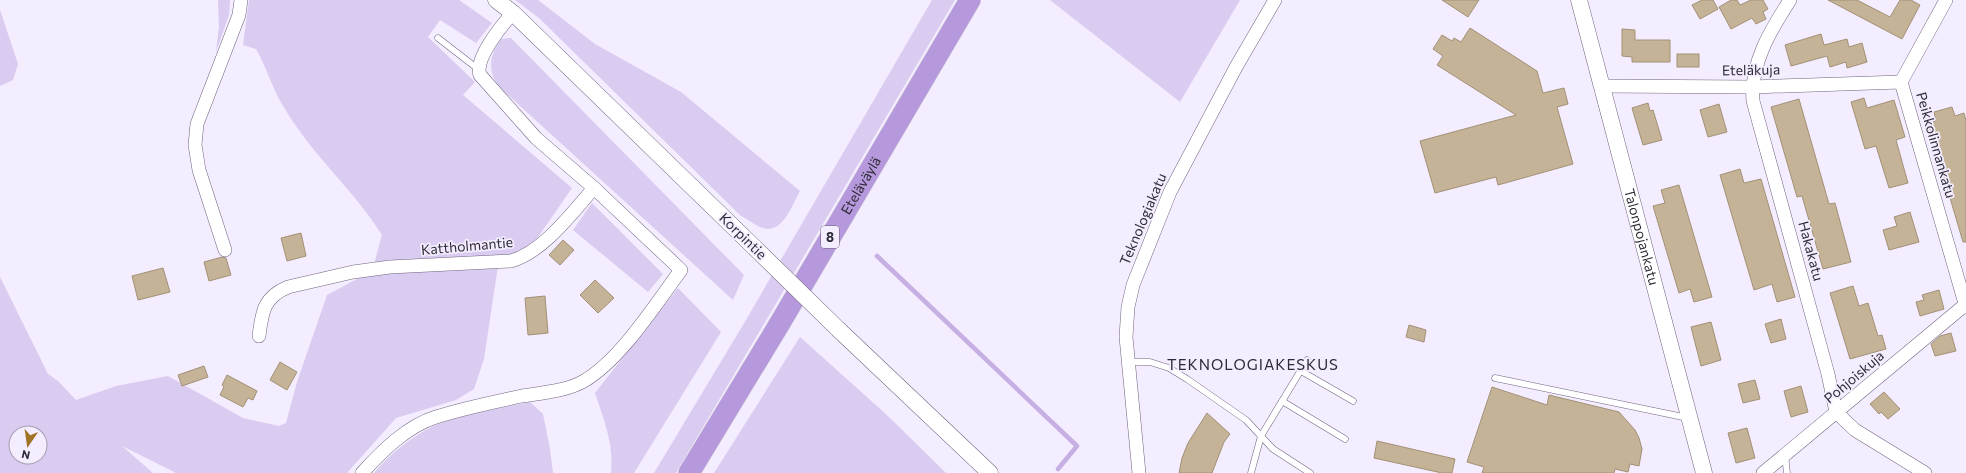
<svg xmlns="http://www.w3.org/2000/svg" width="1966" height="473" font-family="Commissioner,sans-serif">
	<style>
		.green { fill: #dacbf0; fill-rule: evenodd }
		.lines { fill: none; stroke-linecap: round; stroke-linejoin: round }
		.stream { stroke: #c5afe3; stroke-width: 4.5 }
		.building { fill: #c5b397; stroke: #a29176 }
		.service-casing { stroke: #6f647e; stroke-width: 7 }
		.minor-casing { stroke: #6f647e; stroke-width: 14 }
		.tertiary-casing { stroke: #6f647e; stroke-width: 17 }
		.trunk-casing { stroke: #d5d5d7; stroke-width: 22 }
		.service { stroke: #fff; stroke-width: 6 }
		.minor { stroke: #fff; stroke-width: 13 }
		.tertiary { stroke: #fff; stroke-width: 16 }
		.trunk { stroke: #b698dc; stroke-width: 21 }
		.tertiary-bridge-casing { stroke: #6f647e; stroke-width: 17; stroke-linecap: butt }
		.tertiary-bridge { stroke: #fff; stroke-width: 16 }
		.labels { text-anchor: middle; stroke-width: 3.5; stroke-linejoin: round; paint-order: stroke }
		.shield { fill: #f4ecff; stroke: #6a6572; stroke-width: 1 }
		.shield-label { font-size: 13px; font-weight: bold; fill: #2f2b36 }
		.street-label { font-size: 14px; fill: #2f2b36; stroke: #f4ecff }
		.neighbourhood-label { font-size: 15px; letter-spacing: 1px; fill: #2f2b36; stroke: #f4ecff }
	</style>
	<rect width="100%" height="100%" fill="#f4ecff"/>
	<!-- green -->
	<g class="green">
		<polygon points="218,0 230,0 229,15 216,52 219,27"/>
		<path d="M249,0H459L492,23L476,43L440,20L428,37L475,82L463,95L572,188L534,243L498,266L484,359L474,389L456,400L396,418L347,473H176L122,446L153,473H0V277L48,374L58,381L76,400L116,386L168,376L243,418L279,426L286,423L297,382L327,295L372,271L382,235C354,190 312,155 285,109C273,91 267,68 256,49L243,45ZM16,433H40V457H16Z"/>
		<path d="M515,0H538L595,44L681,92L800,191C792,205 782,237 760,227C754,224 747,219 741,216L539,18Z"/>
		<polygon points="932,0 955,0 676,473 654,473 743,325"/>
		<polygon points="1050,0 1240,0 1180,102"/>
		<polygon points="0,10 18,64 13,80 0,86"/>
		<path d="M511,38L744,275L733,300L498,86C487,68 490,55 501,39Z"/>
		<polygon points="592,203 663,274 648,292 573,230"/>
		<path d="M678,288L721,332L634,473H611C614,444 604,420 595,393Z"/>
		<polygon points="800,337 888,416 946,473 714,473"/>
		<path d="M530,402L543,414L550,449L553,473H374C392,451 421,429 449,420C475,412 503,408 530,402Z"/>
	</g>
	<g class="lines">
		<!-- stream -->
		<polyline class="stream" points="877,256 1077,446 1058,469"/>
	</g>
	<!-- building -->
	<g class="building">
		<polygon points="1442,0 1479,0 1468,17"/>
		<polygon points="1702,0 1713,0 1718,9 1700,19 1692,5"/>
		<polygon points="1731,0 1737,0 1740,5 1751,0 1763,0 1768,9 1763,12 1766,19 1756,24 1752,18 1731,29 1719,7"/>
		<polygon points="1828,0 1857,0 1890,17 1900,0 1911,0 1920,5 1902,39"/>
		<polygon points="1470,28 1537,71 1543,93 1564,88 1568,104 1557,107 1573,164 1498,185 1496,177 1435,193 1420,141 1516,115 1437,65 1443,56 1433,49 1442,35 1452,41 1454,38 1461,42"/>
		<polygon points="1622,29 1635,30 1635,40 1670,40 1670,62 1632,62 1632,57 1622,56"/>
		<polygon points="1821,34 1824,45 1847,39 1849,47 1862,43 1867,62 1847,68 1846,62 1830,67 1827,56 1791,66 1785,45"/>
		<rect x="1677" y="54" width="22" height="13"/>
		<polygon points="1864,98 1867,108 1894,100 1905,137 1896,140 1908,183 1889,188 1876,146 1865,149 1851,102"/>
		<polygon points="1799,99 1829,204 1835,203 1851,262 1823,269 1802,196 1797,197 1771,107"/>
		<polygon points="1648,103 1650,111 1653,110 1662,140 1643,145 1632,108"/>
		<polygon points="1719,104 1727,132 1708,137 1700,110"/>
		<polygon points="1952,107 1955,116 1964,113 1966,121 1966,242 1963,242 1928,123 1936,121 1934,112"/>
		<polygon points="1740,169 1744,183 1761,179 1795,297 1777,302 1772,284 1754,290 1720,175"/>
		<polygon points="1679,185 1712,297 1694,302 1690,289 1679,293 1653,206 1665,203 1661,190"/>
		<polygon points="1910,212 1919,242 1889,250 1883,230 1897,226 1894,217"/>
		<polygon points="301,233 306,256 287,261 281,238"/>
		<polygon points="563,240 574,250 560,265 549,255"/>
		<polygon points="222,257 226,258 231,275 209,281 204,262"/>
		<polygon points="163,268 170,292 138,300 132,276"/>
		<polygon points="595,280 614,298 598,313 580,295"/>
		<polygon points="1853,286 1859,306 1868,303 1878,336 1882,335 1886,349 1850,359 1830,293"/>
		<polygon points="1939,290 1944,309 1920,316 1916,302 1924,300 1922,295"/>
		<polygon points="545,296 548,333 528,335 525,298"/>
		<polygon points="1781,319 1786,339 1771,343 1765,324"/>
		<polygon points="1711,322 1721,360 1701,366 1691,327"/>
		<polygon points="1409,325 1426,330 1424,342 1406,337"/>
		<polygon points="1951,333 1956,351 1935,356 1931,344 1940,336"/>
		<polygon points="280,362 297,372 287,390 270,380"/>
		<polygon points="204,366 208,377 182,386 178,375"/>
		<polygon points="227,375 257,391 253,400 248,398 243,407 220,395 224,387 222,385"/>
		<polygon points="1755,380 1760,399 1743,403 1738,384"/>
		<polygon points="1801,386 1808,412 1791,417 1784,391"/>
		<polygon points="1492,387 1547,405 1549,395 1619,412 1635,430 1639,438 1642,449 1639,466 1630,464 1628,472 1615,469 1614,473 1482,473 1484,467 1467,462"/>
		<polygon points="1884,392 1900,409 1888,419 1881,412 1879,414 1870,404"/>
		<polygon points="1207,413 1230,434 1224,442 1212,473 1179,473 1182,458 1188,443"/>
		<polygon points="1747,428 1755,458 1736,463 1728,433"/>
		<polygon points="1377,441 1455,459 1452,473 1442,473 1374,458"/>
	</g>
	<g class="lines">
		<defs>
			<g id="service">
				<polyline points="438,38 478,69"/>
				<polyline points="1129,362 1150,362 1169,368 1187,379 1246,420 1273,449 1310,473"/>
				<polyline points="1301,371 1353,401"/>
				<polyline points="1495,378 1688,418"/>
				<polyline points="1282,401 1345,439"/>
				<polyline points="1785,455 1787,473"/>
				<polyline points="1251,473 1261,436 1307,360"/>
			</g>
			<g id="minor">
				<path d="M1790,0C1770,31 1750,64 1753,101L1828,374L1836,412L1855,430L1925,473"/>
				<polyline points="1946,0 1901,82 1966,307"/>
				<polyline points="1602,86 1752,87 1901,82"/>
				<polyline points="225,250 199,170 195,145 197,124 239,15 241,0"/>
				<path d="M259,336C262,311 264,297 288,287L353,272L390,267L511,261C543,252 572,213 594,188"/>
				<path d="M362,473C382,451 407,426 436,417C464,408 494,402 522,396C541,393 567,391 584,381C621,359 655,305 681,270L594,188L536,138L480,75C474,59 502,25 513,13"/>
				<polyline points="1139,473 1126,337 1128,307 1133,285 1170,192 1236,67 1275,0"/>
				<polyline points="1763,473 1965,305"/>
			</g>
			<g id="tertiary">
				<polyline points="496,0 513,13 755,248"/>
				<path id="s1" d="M1579,0L1704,473"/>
				<polyline points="839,330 990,473"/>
			</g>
			<g id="trunk">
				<path id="s2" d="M689,473L780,323L970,0"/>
			</g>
		</defs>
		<!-- service casing -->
		<use href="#service" class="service-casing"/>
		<!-- minor casing -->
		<use href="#minor" class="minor-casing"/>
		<!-- tertiary casing -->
		<use href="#tertiary" class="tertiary-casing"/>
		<!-- trunk casing -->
		<use href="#trunk" class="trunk-casing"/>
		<!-- service -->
		<use href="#service" class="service"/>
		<!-- minor -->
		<use href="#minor" class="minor"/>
		<!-- tertiary -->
		<use href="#tertiary" class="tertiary"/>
		<!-- trunk -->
		<use href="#trunk" class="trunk"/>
		<defs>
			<polyline id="tertiary-bridge" points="755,248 839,330"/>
		</defs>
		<!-- tertiary-bridge casing -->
		<use href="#tertiary-bridge" class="tertiary-bridge-casing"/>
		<!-- tertiary-bridge -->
		<use href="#tertiary-bridge" class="tertiary-bridge"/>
	</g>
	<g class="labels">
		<!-- shield labels -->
		<rect class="shield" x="821" y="226" width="18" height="22" rx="3"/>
		<g class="shield-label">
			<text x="830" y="242">8</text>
		</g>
		<!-- street labels -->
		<g class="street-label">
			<text transform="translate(1751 70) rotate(-1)" y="5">Eteläkuja</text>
			<text transform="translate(1936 145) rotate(74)" y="5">Peikkolinnankatu</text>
			<text dy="5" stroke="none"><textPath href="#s2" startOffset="335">Eteläväylä</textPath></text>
			<text transform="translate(1143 219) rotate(-67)" y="5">Teknologiakatu</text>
			<text transform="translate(743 236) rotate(44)" y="5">Korpintie</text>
			<text dy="5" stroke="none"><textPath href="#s1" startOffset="245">Talonpojankatu</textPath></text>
			<text transform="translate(467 246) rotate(-5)" y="5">Kattholmantie</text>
			<text transform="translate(1811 251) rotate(75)" y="5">Hakakatu</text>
			<text transform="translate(1854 377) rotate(-40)" y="5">Pohjoiskuja</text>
		</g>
		<!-- neighbourhood labels -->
		<g class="neighbourhood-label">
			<text x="1253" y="370">TEKNOLOGIAKESKUS</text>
		</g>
	</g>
	<!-- north arrow -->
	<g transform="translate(28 445) rotate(193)"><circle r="19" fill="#f4ecff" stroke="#a59faf"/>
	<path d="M0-3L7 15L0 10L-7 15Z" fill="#a17425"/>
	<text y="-6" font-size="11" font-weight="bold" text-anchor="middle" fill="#2f2b36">N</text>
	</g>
</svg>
